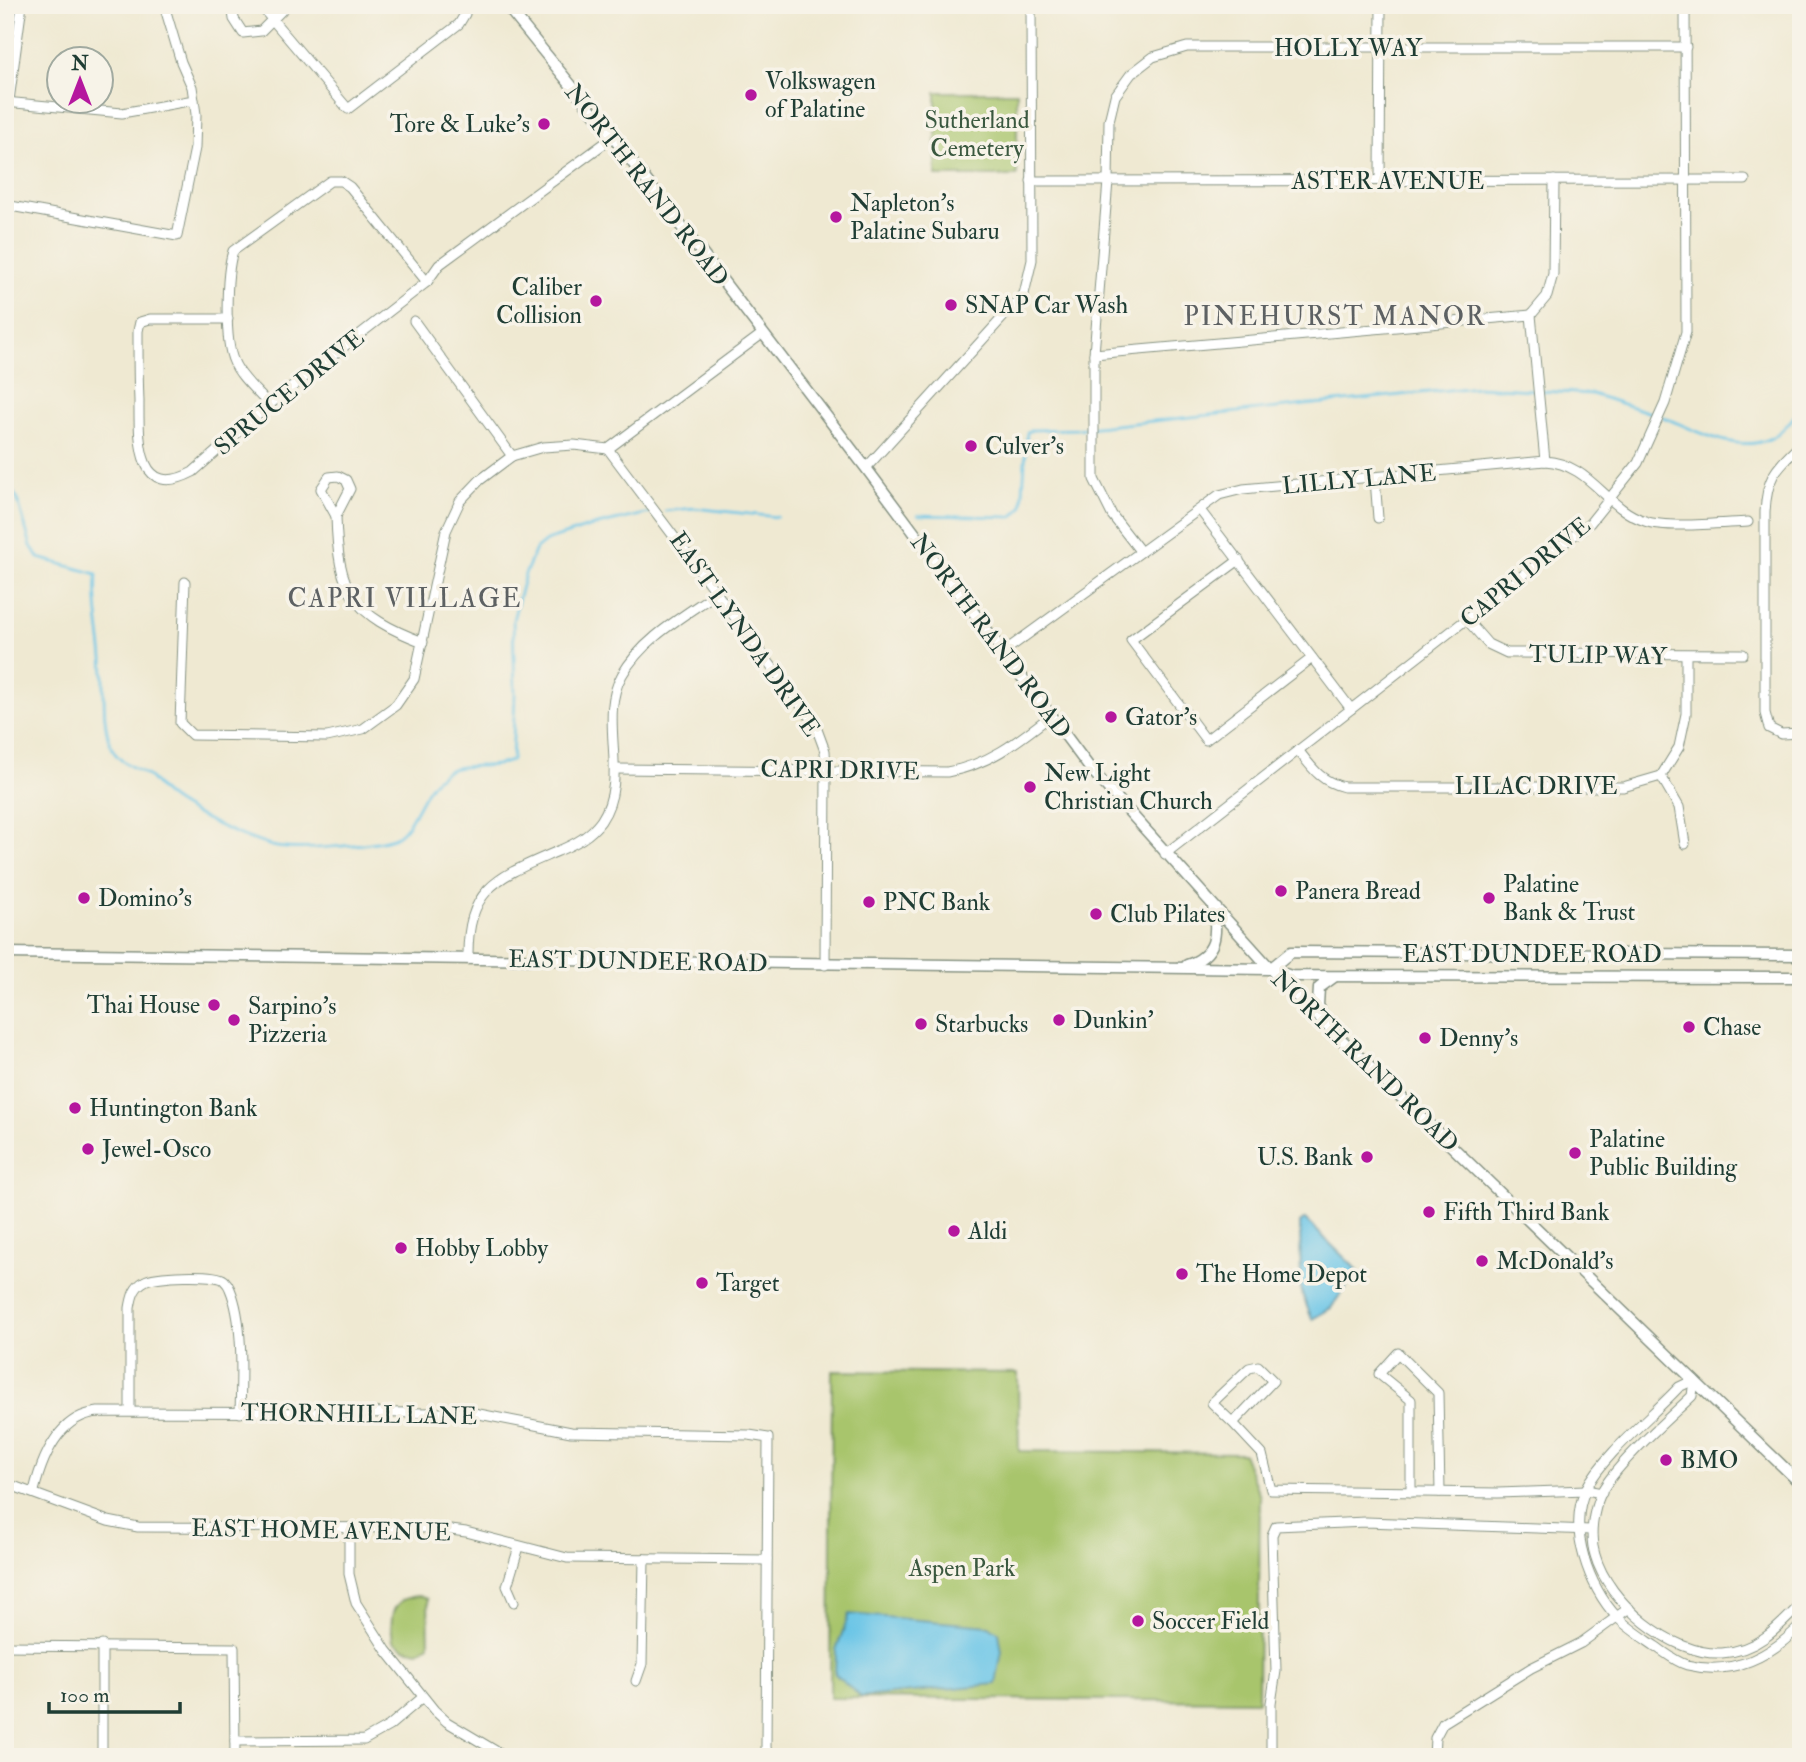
<svg xmlns="http://www.w3.org/2000/svg" width="1806" height="1762" font-family="'IM FELL Double Pica',serif">
	<style>
		.green { fill: #a8c56c; stroke: #648150; stroke-width: 2 }
		.water { fill: #69c5e7; stroke: #44818e; stroke-width: 2 }
		.lines { fill: none; stroke-linecap: round; stroke-linejoin: round }
		.stream { stroke: #69c5e7; stroke-width: 2.5 }
		.minor-casing { stroke: #879383; stroke-width: 11 }
		.major-casing { stroke: #879383; stroke-width: 13 }
		.minor { stroke: #fff; stroke-width: 9 }
		.major { stroke: #fff; stroke-width: 10 }
		.poi-dot { fill: #b5179e; stroke: #f7f3e8; stroke-width: 2.5 }
		.labels { text-anchor: middle; stroke-width: 7; stroke-linejoin: round; paint-order: stroke }
		.street-label { font-size: 24px; fill: #1f3d34; stroke: #f7f3e8 }
		.poi-label { font-size: 24px; fill: #1f3d34; stroke: #f7f3e8; text-anchor: start }
		.park-label { font-size: 24px; fill: #3a583f; stroke: #f7f3e8 }
		.neighbourhood-label { font-size: 26px; letter-spacing: 2px; fill: #5d6163; stroke: #f7f3e8 }
	</style>
	<rect width="100%" height="100%" fill="#f7f3e8"/>
	<filter id="ink" filterUnits="userSpaceOnUse"><feTurbulence type="fractalNoise" baseFrequency=".0143" numOctaves="2"/><feDisplacementMap in="SourceGraphic" scale="14" xChannelSelector="R" yChannelSelector="G"/><feConvolveMatrix kernelMatrix="1 2 1 2 8 2 1 2 1" color-interpolation-filters="sRGB"/></filter>
	<filter id="wash" filterUnits="userSpaceOnUse"><feTurbulence type="fractalNoise" baseFrequency=".00686" numOctaves="4" result="noise"/><feDisplacementMap in="SourceGraphic" scale="28" xChannelSelector="R" yChannelSelector="G"/><feGaussianBlur stdDeviation="1.57" result="paint"/><feColorMatrix in="noise" values="0 0 0 0 0 0 0 0 0 0 0 0 0 0 0 0 0 1.4 0 .05"/><feComposite in="paint" operator="in"/></filter>
	<g filter="url(#wash)">
		<rect width="100%" height="100%" fill="#efe9d2"/>
		<!-- green -->
		<g class="green">
			<rect x="936" y="92" width="81" height="84"/>
			<polygon points="832,1371 1018,1373 1019,1451 1243,1453 1260,1497 1258,1701 830,1698"/>
			<path d="M419,1596L428,1599L429,1645L419,1651L404,1648L393,1641C389,1616 391,1598 419,1596Z"/>
		</g>
		<!-- water -->
		<g class="water">
			<polygon points="1305,1219 1357,1270 1331,1308 1312,1319 1301,1291 1300,1223"/>
			<polygon points="849,1614 989,1626 999,1633 1002,1651 996,1684 861,1697 835,1674 836,1650"/>
		</g>
		<g class="lines">
			<!-- stream -->
			<g class="stream">
				<polyline points="1541,391 1592,394 1657,415"/>
				<path d="M1663,417C1693,429 1736,454 1769,439C1782,434 1791,419 1801,409"/>
				<path d="M5,481L17,498L31,546L39,558L97,574C95,603 100,629 103,658C106,687 100,720 112,748C118,763 137,768 149,777C155,782 160,791 167,796C188,813 245,839 272,846C292,852 373,845 393,838C415,829 421,785 445,772C466,761 492,771 512,760L515,695L513,620L525,574L536,549L546,541L589,527L649,513"/>
				<polyline points="665,511 694,508 777,517"/>
				<polyline points="918,515 1012,517 1022,507 1027,432 1032,430 1077,429 1477,387 1534,390"/>
			</g>
		</g>
	</g>
	<g filter="url(#ink)">
		<g class="lines">
			<defs>
				<g id="minor">
					<polyline points="232,5 234,19 243,33 261,31 287,5"/>
					<polyline points="260,5 348,109 459,24 465,14 464,5"/>
					<polyline points="5,102 122,113 194,100"/>
					<polyline points="5,130 22,5"/>
					<polyline points="1031,181 1745,180"/>
					<polyline points="1380,181 1381,5"/>
					<polyline points="5,205 177,236 195,148 196,114 192,87 181,62 164,5"/>
					<polyline points="1801,318 1801,344"/>
					<path d="M228,319H150L140,322L138,331C138,354 138,378 139,401C139,437 136,502 193,472L269,405L427,282L439,265L613,137"/>
					<polyline points="414,321 512,456"/>
					<polyline points="1094,354 1531,315"/>
					<path d="M269,405C258,392 240,377 234,362C224,341 226,273 233,251L330,181H341L350,187L427,282"/>
					<path d="M1801,444C1776,469 1767,475 1765,512V713L1769,728L1781,734L1801,733"/>
					<polyline points="608,449 815,724 825,751 826,769 825,965"/>
					<polyline points="608,449 762,334"/>
					<polyline points="1545,461 1531,315 1547,296 1553,274 1554,180"/>
					<polyline points="866,468 1024,294 1032,260 1031,5"/>
					<polygon points="338,476 346,480 350,489 336,516 321,489 329,477"/>
					<polyline points="1375,479 1378,518"/>
					<polyline points="1200,510 1351,709"/>
					<path d="M336,516C338,593 352,615 423,642"/>
					<polyline points="1140,551 1112,515 1094,479 1094,354 1108,181 1109,121 1115,96 1131,74 1153,57 1187,47 1686,47"/>
					<polyline points="1239,560 1131,640 1206,740 1312,658"/>
					<polyline points="185,582 180,723 192,735 327,737 363,729 396,705 414,679 446,531 460,501 480,480 512,456 543,447 574,445 608,449"/>
					<polyline points="1467,620 1488,644 1507,653 1743,654"/>
					<path d="M1002,653L1219,495L1243,489L1545,461C1591,464 1605,508 1645,521C1666,529 1723,523 1748,522"/>
					<path d="M1298,750C1312,768 1321,782 1344,787H1623L1661,776L1679,747L1686,714V656"/>
					<path d="M615,769L947,772C988,765 1017,742 1049,717"/>
					<polyline points="1661,776 1679,807 1685,844"/>
					<polyline points="1165,854 1590,523 1638,463 1665,403 1686,332 1685,5"/>
					<path d="M468,958C467,886 499,877 558,851C575,844 590,836 601,821C631,777 597,719 622,675C643,638 684,616 718,592"/>
					<path d="M1694,1380L1679,1387C1653,1415 1603,1455 1586,1489C1567,1528 1589,1588 1617,1617C1628,1628 1642,1637 1655,1646C1664,1652 1676,1662 1687,1665C1732,1676 1770,1657 1801,1625"/>
					<path d="M1694,1380L1692,1396C1667,1420 1616,1464 1601,1493C1593,1511 1589,1536 1595,1555C1608,1602 1672,1656 1722,1653C1757,1651 1778,1628 1801,1604"/>
					<path d="M130,1411V1308C132,1296 134,1287 145,1281C154,1275 215,1273 224,1280C227,1283 229,1286 230,1289C244,1322 241,1378 240,1413"/>
					<polyline points="1233,1423 1212,1403 1249,1368 1258,1366 1273,1381 1233,1423 1262,1454 1271,1490 1498,1493 1586,1490 1602,1493"/>
					<polyline points="5,1483 108,1521 138,1527 436,1528 466,1532 567,1558 767,1560"/>
					<path d="M34,1491C42,1458 59,1416 98,1412L474,1413L571,1432L749,1435L768,1438L766,1748L769,1757"/>
					<polyline points="1411,1492 1411,1400 1379,1374 1398,1353 1438,1393 1440,1492"/>
					<polyline points="349,1528 349,1574 356,1603 386,1650 434,1710 447,1722 506,1757"/>
					<polyline points="514,1602 507,1586 519,1547"/>
					<polyline points="5,1646 234,1648 235,1757"/>
					<polyline points="636,1681 642,1664 644,1559"/>
					<polyline points="235,1741 364,1740 389,1726 422,1698"/>
					<polyline points="102,1757 102,1645"/>
					<polyline points="1271,1757 1271,1703 1276,1671 1272,1535 1276,1526 1366,1522 1591,1530"/>
					<polyline points="1434,1757 1435,1738 1443,1723 1531,1668 1581,1643 1629,1608"/>
				</g>
				<g id="major">
					<polyline points="506,5 613,137 866,468 1089,767 1286,986 1801,1484"/>
					<polyline points="5,953 1270,969 1291,976 1801,977"/>
					<path d="M1187,965C1217,955 1218,934 1213,906"/>
					<polyline points="1270,969 1291,952 1801,955"/>
					<polyline points="1324,1018 1318,1005 1319,988 1334,977"/>
				</g>
			</defs>
			<!-- minor casing -->
			<use href="#minor" class="minor-casing"/>
			<!-- major casing -->
			<use href="#major" class="major-casing"/>
			<!-- minor -->
			<use href="#minor" class="minor"/>
			<!-- major -->
			<use href="#major" class="major"/>
		</g>
	</g>
	<!-- markers -->
	<g class="poi-dot">
		<circle cx="751" cy="95" r="7"/>
		<circle cx="544" cy="124" r="7"/>
		<circle cx="836" cy="217" r="7"/>
		<circle cx="596" cy="301" r="7"/>
		<circle cx="951" cy="305" r="7"/>
		<circle cx="971" cy="446" r="7"/>
		<circle cx="1111" cy="717" r="7"/>
		<circle cx="1030" cy="787" r="7"/>
		<circle cx="1281" cy="891" r="7"/>
		<circle cx="84" cy="898" r="7"/>
		<circle cx="1489" cy="898" r="7"/>
		<circle cx="869" cy="902" r="7"/>
		<circle cx="1096" cy="914" r="7"/>
		<circle cx="214" cy="1005" r="7"/>
		<circle cx="234" cy="1020" r="7"/>
		<circle cx="1059" cy="1020" r="7"/>
		<circle cx="921" cy="1024" r="7"/>
		<circle cx="1689" cy="1027" r="7"/>
		<circle cx="1425" cy="1038" r="7"/>
		<circle cx="75" cy="1108" r="7"/>
		<circle cx="88" cy="1149" r="7"/>
		<circle cx="1575" cy="1153" r="7"/>
		<circle cx="1367" cy="1157" r="7"/>
		<circle cx="1429" cy="1212" r="7"/>
		<circle cx="954" cy="1231" r="7"/>
		<circle cx="401" cy="1248" r="7"/>
		<circle cx="1482" cy="1261" r="7"/>
		<circle cx="1182" cy="1274" r="7"/>
		<circle cx="702" cy="1283" r="7"/>
		<circle cx="1666" cy="1460" r="7"/>
		<circle cx="1138" cy="1621" r="7"/>
	</g>
	<g class="labels">
		<!-- street labels -->
		<g class="street-label">
			<text x="1348" y="56">HOLLY WAY</text>
			<text x="1388" y="189">ASTER AVENUE</text>
			<text transform="translate(647 185) rotate(52)" y="8">NORTH RAND ROAD</text>
			<text transform="translate(289 392) rotate(-39)" y="8">SPRUCE DRIVE</text>
			<text transform="translate(1359 479) rotate(-5)" y="8">LILLY LANE</text>
			<text transform="translate(1525 572) rotate(-39)" y="8">CAPRI DRIVE</text>
			<text transform="translate(745 634) rotate(55)" y="8">EAST LYNDA DRIVE</text>
			<text transform="translate(991 636) rotate(53)" y="8">NORTH RAND ROAD</text>
			<text transform="translate(1598 655) rotate(1)" y="8">TULIP WAY</text>
			<text transform="translate(840 770) rotate(1)" y="8">CAPRI DRIVE</text>
			<text x="1536" y="794">LILAC DRIVE</text>
			<text x="1532" y="962">EAST DUNDEE ROAD</text>
			<text transform="translate(638 961) rotate(1)" y="8">EAST DUNDEE ROAD</text>
			<text transform="translate(1365 1061) rotate(44)" y="8">NORTH RAND ROAD</text>
			<text transform="translate(359 1414) rotate(1)" y="8">THORNHILL LANE</text>
			<text transform="translate(321 1530) rotate(1)" y="8">EAST HOME AVENUE</text>
		</g>
		<!-- poi labels -->
		<g class="poi-label">
			<text x="765" y="89">Volkswagen<tspan x="765" dy="28">of Palatine</tspan></text>
			<text x="530" y="132" text-anchor="end">Tore &amp; Luke's</text>
			<text x="850" y="211">Napleton’s<tspan x="850" dy="28">Palatine Subaru</tspan></text>
			<text x="582" y="295" text-anchor="end">Caliber<tspan x="582" dy="28">Collision</tspan></text>
			<text x="965" y="313">SNAP Car Wash</text>
			<text x="985" y="454">Culver's</text>
			<text x="1125" y="725">Gator's</text>
			<text x="1044" y="781">New Light<tspan x="1044" dy="28">Christian Church</tspan></text>
			<text x="1503" y="892">Palatine<tspan x="1503" dy="28">Bank &amp; Trust</tspan></text>
			<text x="1295" y="899">Panera Bread</text>
			<text x="98" y="906">Domino's</text>
			<text x="883" y="910">PNC Bank</text>
			<text x="1110" y="922">Club Pilates</text>
			<text x="200" y="1013" text-anchor="end">Thai House</text>
			<text x="248" y="1014">Sarpino's<tspan x="248" dy="28">Pizzeria</tspan></text>
			<text x="1073" y="1028">Dunkin'</text>
			<text x="935" y="1032">Starbucks</text>
			<text x="1703" y="1035">Chase</text>
			<text x="1439" y="1046">Denny's</text>
			<text x="89" y="1116">Huntington Bank</text>
			<text x="1589" y="1147">Palatine<tspan x="1589" dy="28">Public Building</tspan></text>
			<text x="102" y="1157">Jewel-Osco</text>
			<text x="1353" y="1165" text-anchor="end">U.S. Bank</text>
			<text x="1443" y="1220">Fifth Third Bank</text>
			<text x="968" y="1239">Aldi</text>
			<text x="415" y="1256">Hobby Lobby</text>
			<text x="1496" y="1269">McDonald's</text>
			<text x="1196" y="1282">The Home Depot</text>
			<text x="716" y="1291">Target</text>
			<text x="1680" y="1468">BMO</text>
			<text x="1152" y="1629">Soccer Field</text>
		</g>
		<!-- park labels -->
		<g class="park-label">
			<text x="977" y="128">Sutherland<tspan x="977" dy="28">Cemetery</tspan></text>
			<text x="962" y="1576">Aspen Park</text>
		</g>
		<!-- neighbourhood labels -->
		<g class="neighbourhood-label">
			<text x="1335" y="325">PINEHURST MANOR</text>
			<text x="405" y="607">CAPRI VILLAGE</text>
		</g>
	</g>
	<!-- margin -->
	<rect width="1806" height="1762" fill="none" stroke="#f7f3e8" stroke-width="28"/>
	<!-- north arrow -->
	<g transform="translate(80 80)"><circle r="33" fill="#f7f3e8" stroke="#a1aaa0" stroke-width="2"/>
	<path d="M0-5L12 26L0 18L-12 26Z" fill="#b5179e"/>
	<text y="-10" font-size="19" font-weight="bold" text-anchor="middle" fill="#1f3d34">N</text>
	</g>
	<!-- scale -->
	<path d="M49 1702v10h131v-10" fill="none" stroke="#1f3d34" stroke-width="3.5"/>
	<text x="60" y="1702" font-size="21" fill="#1f3d34" stroke="#f7f3e8" stroke-width="5" paint-order="stroke">100 m</text>
</svg>
